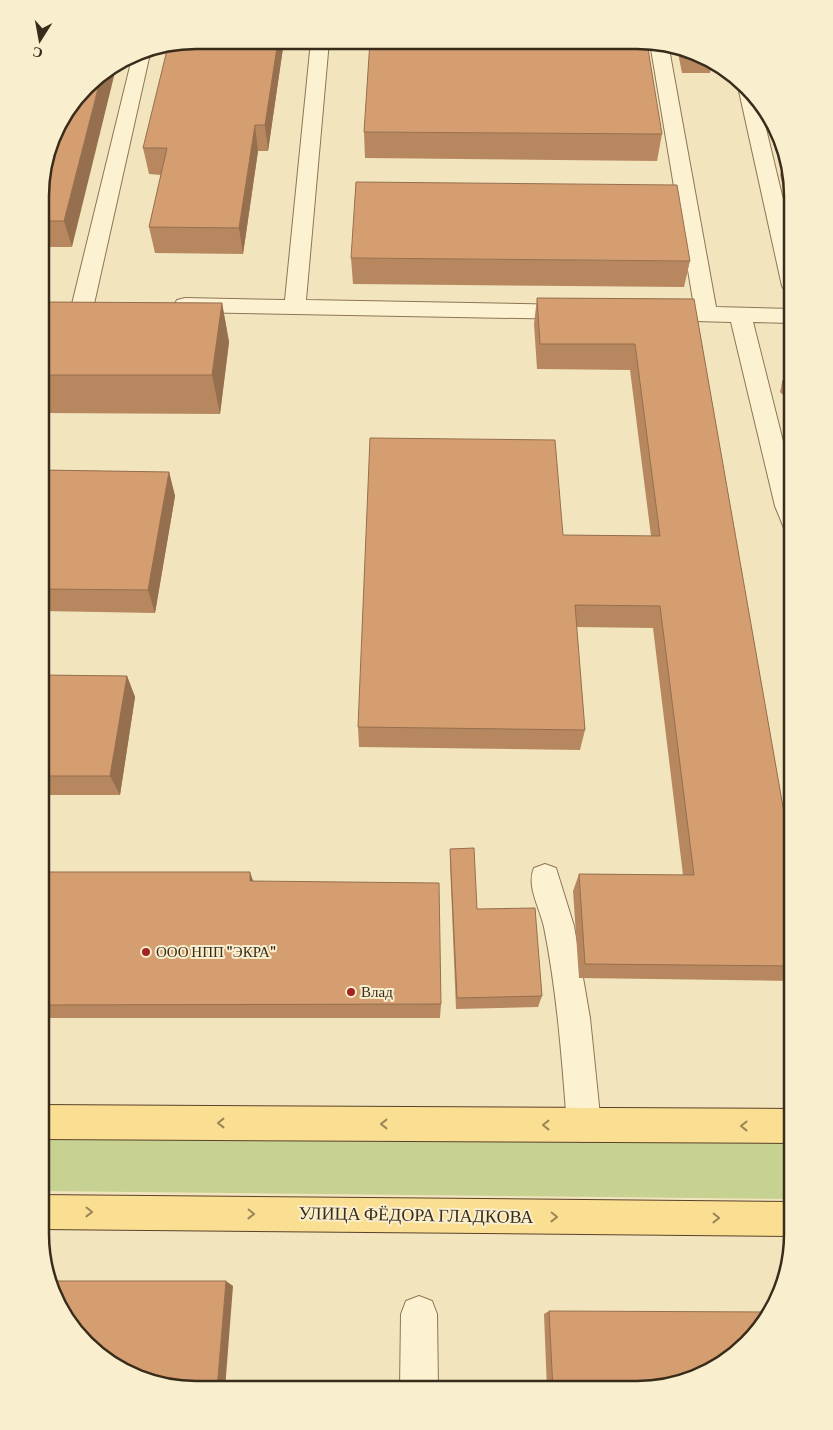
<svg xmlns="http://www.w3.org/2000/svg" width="833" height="1430" font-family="'Crimson Pro',serif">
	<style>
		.green { fill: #c7d191 }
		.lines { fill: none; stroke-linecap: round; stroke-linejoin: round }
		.minor-casing { stroke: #8d7555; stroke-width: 2 }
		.major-casing { stroke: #5a422a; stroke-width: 2 }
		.minor { fill: #fcf2d2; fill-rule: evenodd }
		.major { fill: #fade91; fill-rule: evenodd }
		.wall { fill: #b78860 }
		.shaded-wall { fill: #956f4e }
		.building { fill: #d59e70; stroke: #956f4e }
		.oneway { stroke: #9a8556 }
		.poi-dot { fill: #a2231f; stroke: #f9efce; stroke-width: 2 }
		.labels { text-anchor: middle; stroke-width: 4; stroke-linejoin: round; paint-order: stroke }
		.poi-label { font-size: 15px; fill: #3a2c1b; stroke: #f9efce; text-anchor: start }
		.near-street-label { font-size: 18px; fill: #3a2c1b; stroke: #f9efce }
		.rim { fill: none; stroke: #3a2c1b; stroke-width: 2.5 }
	</style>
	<rect width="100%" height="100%" fill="#f2e5be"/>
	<!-- green -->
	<polygon class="green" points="40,1134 793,1136 793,1199 40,1191"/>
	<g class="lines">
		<defs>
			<g id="minor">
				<polygon points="311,41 329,41 306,300 572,305 580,307 583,312 580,317 572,319 185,312 177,310 174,305 177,300 185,298 285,300"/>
				<polygon points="650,43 668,43 716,307 793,309 793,323 753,322 793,481 793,530 784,528 775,506 731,322 660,320 652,318 649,313 652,308 660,306 694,306"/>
				<polygon points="151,49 94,304 91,309 83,311 75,309 72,304 133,54"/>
				<polygon points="745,86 762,112 793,241 793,293 785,291 782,286 739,91"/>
				<path d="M545,864L556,868L574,926L590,1018L601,1125L596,1137L584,1142L572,1137L567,1125C562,1059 557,992 544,927C540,908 526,886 534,868Z"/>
				<polygon points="419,1296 432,1301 437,1314 438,1389 400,1389 401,1314 406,1301"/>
			</g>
			<g id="major">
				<polygon points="40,1105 793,1109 793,1143 40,1139"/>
				<polygon points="40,1195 793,1202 793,1236 40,1229"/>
			</g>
		</defs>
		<!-- minor casing -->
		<use href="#minor" class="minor-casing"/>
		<!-- major casing -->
		<use href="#major" class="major-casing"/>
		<!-- minor -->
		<use href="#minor" class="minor"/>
		<!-- major -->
		<use href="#major" class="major"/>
	</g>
	<!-- wall -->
	<g class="wall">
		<polygon points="284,41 268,151 258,151 243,254 155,253 149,227 161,175 149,174 143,148"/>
		<polygon points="677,48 712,65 710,73 682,73"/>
		<polygon points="56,127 72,247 41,247 41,176"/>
		<polygon points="364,132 662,134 657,161 365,158"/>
		<polygon points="786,154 793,196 793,200 786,200 780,175"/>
		<polygon points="351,258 690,261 684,287 353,284"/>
		<polygon points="537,298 694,299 793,864 793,981 579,978 573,891 579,874 683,875 653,628 576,627 585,730 580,750 359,747 358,727 563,535 651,536 630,370 537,369 534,324"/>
		<polygon points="41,302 222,303 229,342 220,414 41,413"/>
		<polygon points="793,377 793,400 787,399 780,392 783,380"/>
		<polygon points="41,470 169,472 175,496 155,613 41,611"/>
		<polygon points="41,675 127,676 135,697 120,795 41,795"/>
		<polygon points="450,849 477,909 542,996 538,1007 456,1009 450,863"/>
		<polygon points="40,872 253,881 441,1004 440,1018 40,1018"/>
		<polygon points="549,1311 637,1390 547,1390 544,1314"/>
	</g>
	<!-- shaded-wall -->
	<g class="shaded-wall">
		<polygon points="278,41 284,41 268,151 265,125"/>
		<polygon points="117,64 72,247 64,221 102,73"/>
		<polygon points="255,125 258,151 243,254 239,228"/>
		<polygon points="222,303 229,342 220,414 212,375"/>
		<polygon points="169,472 175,496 155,613 148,590"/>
		<polygon points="127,676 135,697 120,795 110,776"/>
		<polygon points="250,872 256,889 250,881"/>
		<polygon points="226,1281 233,1286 225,1389 217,1389"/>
	</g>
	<!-- building -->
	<g class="building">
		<polygon points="196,40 278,41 265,125 255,125 239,228 149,227 167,148 143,148 168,46"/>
		<polygon points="370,41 647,43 662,134 364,132"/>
		<polygon points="102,73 64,221 41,221 41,176 56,127 93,79"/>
		<polygon points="356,182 677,185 690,261 351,258"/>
		<polygon points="537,298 694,299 793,864 793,966 585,964 579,874 694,875 660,606 575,605 585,730 358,727 370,438 555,440 563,535 660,536 635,344 540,344"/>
		<polygon points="41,302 222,303 212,375 41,375"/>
		<polygon points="789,377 793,377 793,392 790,392 782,385 783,380"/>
		<polygon points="41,470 169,472 148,590 41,589"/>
		<polygon points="41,675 127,676 110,776 41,776"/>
		<polygon points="474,848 477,909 535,908 542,996 457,998 450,849"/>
		<polygon points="40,872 250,872 250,881 439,883 441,1004 40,1005"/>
		<polygon points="48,1281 226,1281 217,1389 175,1389 136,1378 93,1352 48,1285"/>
		<polygon points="549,1311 771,1312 761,1329 724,1364 688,1382 637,1390 553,1390"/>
	</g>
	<!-- one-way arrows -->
	<defs><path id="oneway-chevron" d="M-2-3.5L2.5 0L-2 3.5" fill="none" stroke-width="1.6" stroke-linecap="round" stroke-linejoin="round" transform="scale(1.25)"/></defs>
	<g class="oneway">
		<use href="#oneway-chevron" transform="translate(221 1123) rotate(-180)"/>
		<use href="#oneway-chevron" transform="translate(384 1124) rotate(-180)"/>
		<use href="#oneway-chevron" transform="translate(546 1125) rotate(-180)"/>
		<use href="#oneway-chevron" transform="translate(744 1126) rotate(-180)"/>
		<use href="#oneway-chevron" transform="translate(89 1212) rotate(1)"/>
		<use href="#oneway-chevron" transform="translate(251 1214) rotate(1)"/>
		<use href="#oneway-chevron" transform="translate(554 1217) rotate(1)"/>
		<use href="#oneway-chevron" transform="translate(716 1218) rotate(1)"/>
	</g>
	<!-- markers -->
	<g class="poi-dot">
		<circle cx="146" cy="952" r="5"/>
		<circle cx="351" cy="992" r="5"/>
	</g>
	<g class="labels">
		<!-- poi labels -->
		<g class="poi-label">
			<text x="156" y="957">ООО НПП "ЭКРА"</text>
			<text x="361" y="997">Влад</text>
		</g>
		<!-- near-street labels -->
		<g class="near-street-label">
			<text transform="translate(416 1215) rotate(1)" y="6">УЛИЦА ФЁДОРА ГЛАДКОВА</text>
		</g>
	</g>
	<!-- crop -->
	<path d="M0 0H833V1430H0ZM196 49H637A147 147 0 0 1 784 196V1234A147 147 0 0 1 637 1381H196A147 147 0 0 1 49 1234V196A147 147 0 0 1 196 49Z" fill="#f9efce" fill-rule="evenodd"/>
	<path class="rim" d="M196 49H637A147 147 0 0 1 784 196V1234A147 147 0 0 1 637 1381H196A147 147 0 0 1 49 1234V196A147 147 0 0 1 196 49Z"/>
	<!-- north arrow -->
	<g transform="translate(40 40) rotate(191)" stroke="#f9efce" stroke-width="4" paint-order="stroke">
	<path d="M0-4L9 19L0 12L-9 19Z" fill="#3a2c1b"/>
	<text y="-8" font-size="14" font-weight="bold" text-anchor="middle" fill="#3a2c1b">С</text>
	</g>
</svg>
